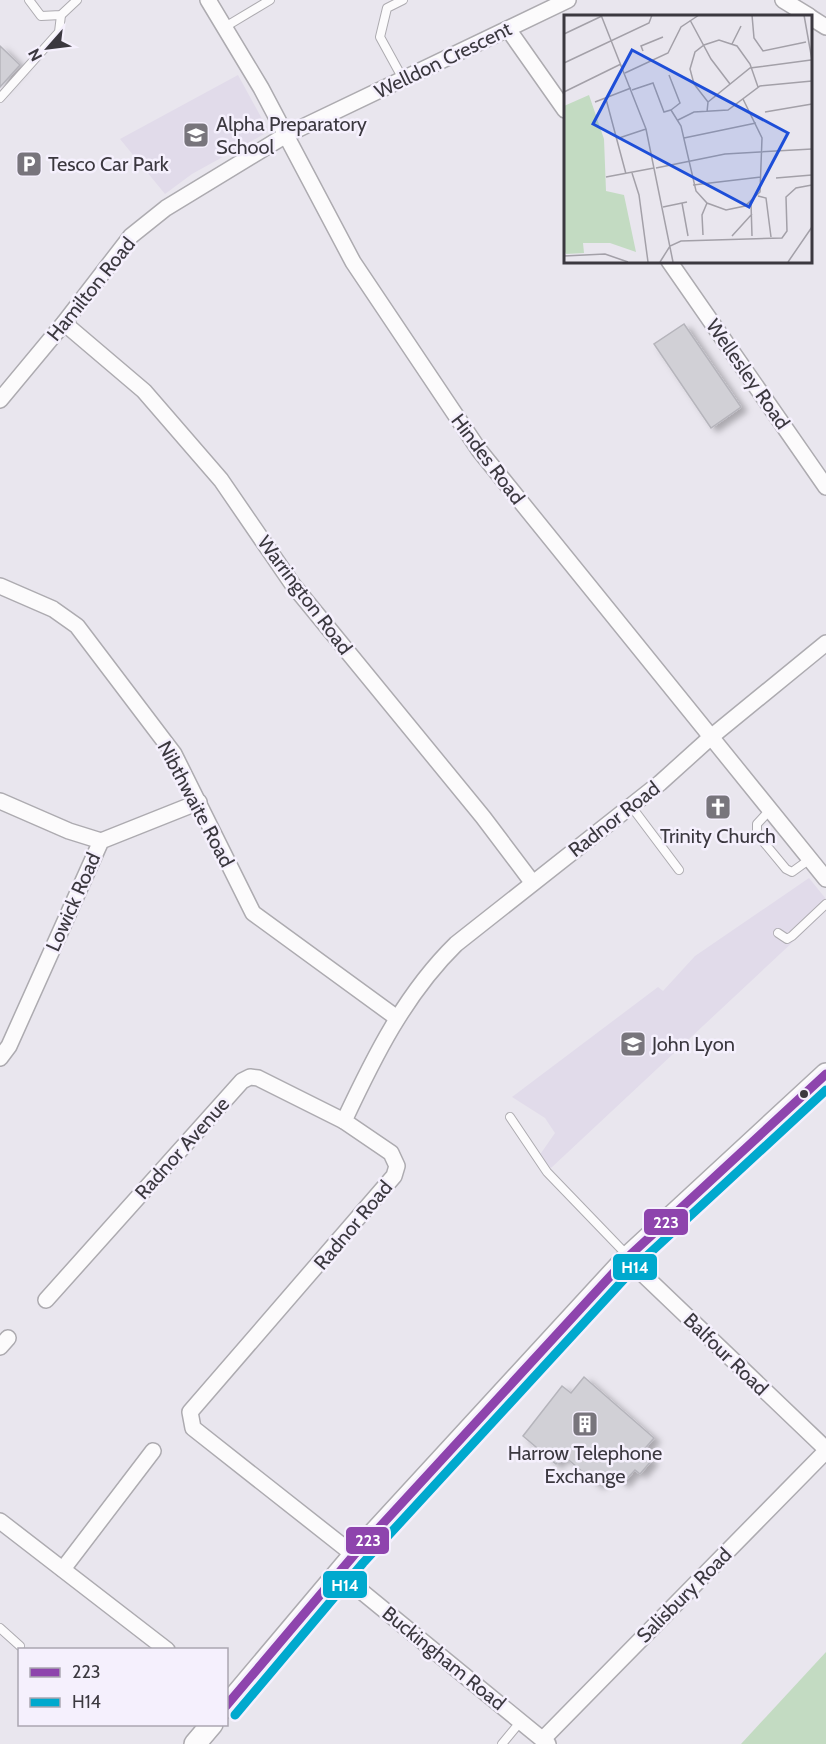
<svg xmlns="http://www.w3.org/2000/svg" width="826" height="1744" font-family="Cabin,sans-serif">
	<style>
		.built { fill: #e1dbea }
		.green { fill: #c3dbc2 }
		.building { fill: #d1d0d6; stroke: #b5b4bb; stroke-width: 1.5; filter: url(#shadow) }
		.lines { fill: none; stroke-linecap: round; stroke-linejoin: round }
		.lane-casing { stroke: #adabb0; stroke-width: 10 }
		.street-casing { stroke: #adabb0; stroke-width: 18 }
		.secondary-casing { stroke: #adabb0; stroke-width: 24 }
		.lane { stroke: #fcfbfc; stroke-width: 8 }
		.street { stroke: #fcfbfc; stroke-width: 15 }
		.secondary { stroke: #fcfbfc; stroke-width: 21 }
		.bus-1-casing { stroke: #f5f0fd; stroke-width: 14 }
		.bus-2-casing { stroke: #f5f0fd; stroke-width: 14 }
		.bus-1 { stroke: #8e44ad; stroke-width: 9 }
		.bus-2 { stroke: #00a9ce; stroke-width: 9 }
		.bus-dot { fill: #3b383f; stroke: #f5f0fd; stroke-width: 2 }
		.labels { text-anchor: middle; stroke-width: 5; stroke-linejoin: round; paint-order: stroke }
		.street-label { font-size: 20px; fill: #3b383f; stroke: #f5f0fd }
		.poi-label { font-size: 20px; fill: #3b383f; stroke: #f5f0fd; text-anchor: start }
		.inset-road { fill: none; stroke: #a3a0a8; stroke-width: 1.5 }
		.view { fill: #1d4ed8; fill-opacity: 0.15; stroke: #1d4ed8; stroke-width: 3 }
		.inset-edge { fill: none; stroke: #3b383f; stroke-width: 3 }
		.line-badge { stroke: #f5f0fd; stroke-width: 2 }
		.badge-label { font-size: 16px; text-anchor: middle; font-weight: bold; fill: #fff }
	</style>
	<defs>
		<filter id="shadow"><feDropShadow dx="6" dy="4" stdDeviation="3" flood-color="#0004"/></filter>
	</defs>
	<rect width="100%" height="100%" fill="#e9e6ee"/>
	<!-- built -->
	<g class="built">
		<polygon points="238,75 267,128 266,133 192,174 165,194 120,139"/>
		<polygon points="809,878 826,899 826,911 551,1168 539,1156 555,1133 545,1118 512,1097 658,987 663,991 695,956"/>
	</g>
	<!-- green -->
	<polygon class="green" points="826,1652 826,1744 741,1744"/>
	<!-- building -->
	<g class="building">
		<polygon points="0,46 20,65 0,87"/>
		<polygon points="684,324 741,407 711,428 654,344"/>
		<polygon points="584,1377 654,1438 642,1452 652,1460 640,1474 635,1470 623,1483 610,1471 598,1485 564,1456 556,1464 523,1436 562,1386 571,1393"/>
	</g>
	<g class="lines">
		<defs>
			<g id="lane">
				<polyline points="29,0 41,16 61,15 77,0"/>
				<polyline points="403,0 387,8 380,37 403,79"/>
				<polyline points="225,27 270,0"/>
				<polyline points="0,98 59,32 61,15"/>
				<polyline points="631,806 679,870"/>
				<polyline points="770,810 757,824 757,834 786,869 792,872 810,859"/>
				<polyline points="778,933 787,939 792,936 826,904"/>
				<polyline points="510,1117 547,1172 627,1255"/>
				<polyline points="0,1628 20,1646"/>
				<polyline points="502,1744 521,1721"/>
			</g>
			<g id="street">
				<polyline points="208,0 261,88 353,262 479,450 826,879"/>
				<polyline points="783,0 809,16"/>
				<polyline points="810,17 826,27"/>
				<polyline points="508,29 565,110"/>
				<polyline points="669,261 826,487"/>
				<polyline points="64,323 144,391 221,480 293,585 483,817 532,882"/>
				<polyline points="0,400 64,323 131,236 166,208 286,135 568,0"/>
				<polyline points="0,586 53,609 77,626 174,754 253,913 397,1018"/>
				<polyline points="0,801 69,831 101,841"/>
				<polyline points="0,1058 9,1046 101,841 199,802"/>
				<polyline points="626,1258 826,1449"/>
				<polyline points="46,1300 242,1081 250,1077 258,1078 344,1121"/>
				<polyline points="0,1347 8,1338"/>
				<polyline points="0,1521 167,1650"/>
				<path d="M354,1555L193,1428L190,1412L394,1176L397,1166L391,1153L344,1121C374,1057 405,994 456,944L660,783L711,737L826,643"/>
				<polyline points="63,1569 153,1451"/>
				<polyline points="339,1573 548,1744"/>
				<polyline points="543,1739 826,1451"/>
			</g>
			<g id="secondary">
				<polyline points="226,1707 354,1555 628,1257 826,1074"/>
				<polyline points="195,1744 212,1724"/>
			</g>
		</defs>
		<!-- lane casing -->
		<use href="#lane" class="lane-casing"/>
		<!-- street casing -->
		<use href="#street" class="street-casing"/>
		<!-- secondary casing -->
		<use href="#secondary" class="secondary-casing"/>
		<!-- lane -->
		<use href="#lane" class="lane"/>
		<!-- street -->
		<use href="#street" class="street"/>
		<!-- secondary -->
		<use href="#secondary" class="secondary"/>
		<defs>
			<polyline id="bus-1" points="226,1706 354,1555 628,1257 826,1074"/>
			<polyline id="bus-2" points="235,1715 363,1563 637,1265 826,1090"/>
		</defs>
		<!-- bus-1 casing -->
		<use href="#bus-1" class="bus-1-casing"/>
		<!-- bus-2 casing -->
		<use href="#bus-2" class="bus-2-casing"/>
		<!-- bus-1 -->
		<use href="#bus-1" class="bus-1"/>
		<!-- bus-2 -->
		<use href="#bus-2" class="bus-2"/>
	</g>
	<!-- icons -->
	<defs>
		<symbol id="school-square" viewBox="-11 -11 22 22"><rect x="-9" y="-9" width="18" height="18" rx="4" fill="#78757c" stroke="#f5f0fd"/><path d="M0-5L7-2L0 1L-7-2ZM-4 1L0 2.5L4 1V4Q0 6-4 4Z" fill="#fff"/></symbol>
		<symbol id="parking-square" viewBox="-11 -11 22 22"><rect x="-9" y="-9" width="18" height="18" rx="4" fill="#78757c" stroke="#f5f0fd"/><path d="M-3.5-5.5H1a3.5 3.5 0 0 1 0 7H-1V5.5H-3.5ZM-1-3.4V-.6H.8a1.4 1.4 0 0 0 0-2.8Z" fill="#fff"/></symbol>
		<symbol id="church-square" viewBox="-11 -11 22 22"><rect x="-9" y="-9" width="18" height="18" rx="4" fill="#78757c" stroke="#f5f0fd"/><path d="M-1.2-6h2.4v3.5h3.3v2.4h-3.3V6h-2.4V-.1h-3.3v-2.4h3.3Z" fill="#fff"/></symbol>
		<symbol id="building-square" viewBox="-11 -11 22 22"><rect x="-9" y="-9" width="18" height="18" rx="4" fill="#78757c" stroke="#f5f0fd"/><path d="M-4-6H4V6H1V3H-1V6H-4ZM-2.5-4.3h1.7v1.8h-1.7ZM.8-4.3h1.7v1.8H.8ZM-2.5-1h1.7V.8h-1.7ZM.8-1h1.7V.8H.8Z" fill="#fff"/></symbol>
	</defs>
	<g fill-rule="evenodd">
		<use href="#school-square" x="181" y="120" width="30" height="30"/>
		<use href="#parking-square" x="14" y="149" width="30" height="30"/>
		<use href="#church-square" x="703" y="792" width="30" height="30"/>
		<use href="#school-square" x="618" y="1029" width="30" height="30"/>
		<use href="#building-square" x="570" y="1409" width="30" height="30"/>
	</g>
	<!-- markers -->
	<circle class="bus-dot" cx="804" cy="1094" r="5"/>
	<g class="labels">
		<!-- street labels -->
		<g class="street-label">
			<text transform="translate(443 60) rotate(-26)" y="7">Welldon Crescent</text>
			<text transform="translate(91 289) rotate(-51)" y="7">Hamilton Road</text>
			<text transform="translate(748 374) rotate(55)" y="7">Wellesley Road</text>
			<text transform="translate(488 459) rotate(53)" y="7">Hindes Road</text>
			<text transform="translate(305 595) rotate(53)" y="7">Warrington Road</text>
			<text transform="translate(196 804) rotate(62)" y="7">Nibthwaite Road</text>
			<text transform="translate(614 819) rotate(-38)" y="7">Radnor Road</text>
			<text transform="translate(73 902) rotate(-66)" y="7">Lowick Road</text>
			<text transform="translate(182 1148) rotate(-48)" y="7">Radnor Avenue</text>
			<text transform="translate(353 1225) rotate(-50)" y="7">Radnor Road</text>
			<text transform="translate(726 1354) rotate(44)" y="7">Balfour Road</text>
			<text transform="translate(684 1595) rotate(-45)" y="7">Salisbury Road</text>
			<text transform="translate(444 1658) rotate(39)" y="7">Buckingham Road</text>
		</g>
		<!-- poi labels -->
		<g class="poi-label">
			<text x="216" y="131">Alpha Preparatory<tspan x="216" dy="23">School</tspan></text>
			<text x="48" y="171">Tesco Car Park</text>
			<text x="718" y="843" text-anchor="middle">Trinity Church</text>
			<text x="652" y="1051">John Lyon</text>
			<text x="585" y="1460" text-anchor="middle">Harrow Telephone<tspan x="585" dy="23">Exchange</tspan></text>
		</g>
	</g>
	<!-- overview -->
	<g transform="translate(564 15)">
		<rect width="248" height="248" fill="#e9e6ee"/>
		<path d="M25,80L40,124L42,176L60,180L72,237L46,228H19L20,238L2,239L0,235V91Z" fill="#c3dbc2"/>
		<path class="inset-road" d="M37,0L82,114L109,247M188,0L190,23L199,36L242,27M240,0L248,45M126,5L147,44L166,69M0,19L38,1M168,29L177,11M79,36L77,31L99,22M0,48L85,8L88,0M61,58L104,38L117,12L135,0M105,60L116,88L107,95M68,75L89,68L100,97L107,95L117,111L132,176L143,188L162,195L181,191L196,177L198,123L179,84M0,77L57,49M42,84L62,159M31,87L67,73M144,87L186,53L247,45M143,97L144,87L130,69L126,54L131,37L140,30L155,25L173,31L186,49L194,72M201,97L248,89M114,105L130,97L164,95L196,71L248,66M55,123L82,114M120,123L192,108M92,153L161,139L248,134M68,158L75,180L84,247M42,162L90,153M212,163L248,160M129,170L197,162M194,181L202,183L207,222M118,188L124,221M187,188L188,221M99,192L123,187M139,220L138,200L143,188M168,221L188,199M0,241L41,239L64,247M96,247L106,231L117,226L218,223L223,216L222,182L232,173L248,170M224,247L248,212"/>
		<path class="view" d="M68,35L224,118L185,192L29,109Z"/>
		<rect width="248" height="248" class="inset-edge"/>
	</g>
	<g class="line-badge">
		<rect x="643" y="1208" width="46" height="28" rx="6" fill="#8e44ad"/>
		<rect x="612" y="1253" width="46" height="28" rx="6" fill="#00a9ce"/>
		<rect x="345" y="1526" width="45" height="29" rx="6" fill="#8e44ad"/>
		<rect x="322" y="1570" width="46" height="29" rx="6" fill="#00a9ce"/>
	</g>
	<g class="badge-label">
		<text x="666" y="1228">223</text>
		<text x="635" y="1273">H14</text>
		<text x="368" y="1546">223</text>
		<text x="345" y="1591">H14</text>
	</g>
	<!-- legend -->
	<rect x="18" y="1648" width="210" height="78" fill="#f5f0fd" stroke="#aba6b1" stroke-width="1.5"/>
	<rect x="30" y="1668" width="30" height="9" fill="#8e44ad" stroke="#aba6b1" stroke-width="1.5"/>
	<text x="72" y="1678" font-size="18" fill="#3b383f">223</text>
	<rect x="30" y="1698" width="30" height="9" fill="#00a9ce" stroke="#aba6b1" stroke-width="1.5"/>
	<text x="72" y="1708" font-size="18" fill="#3b383f">H14</text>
	<!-- north arrow -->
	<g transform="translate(48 48) rotate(242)" stroke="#f5f0fd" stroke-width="4.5" paint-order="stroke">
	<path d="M0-4.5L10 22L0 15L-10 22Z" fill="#3b383f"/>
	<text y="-9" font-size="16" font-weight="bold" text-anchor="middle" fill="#3b383f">N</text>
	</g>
</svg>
